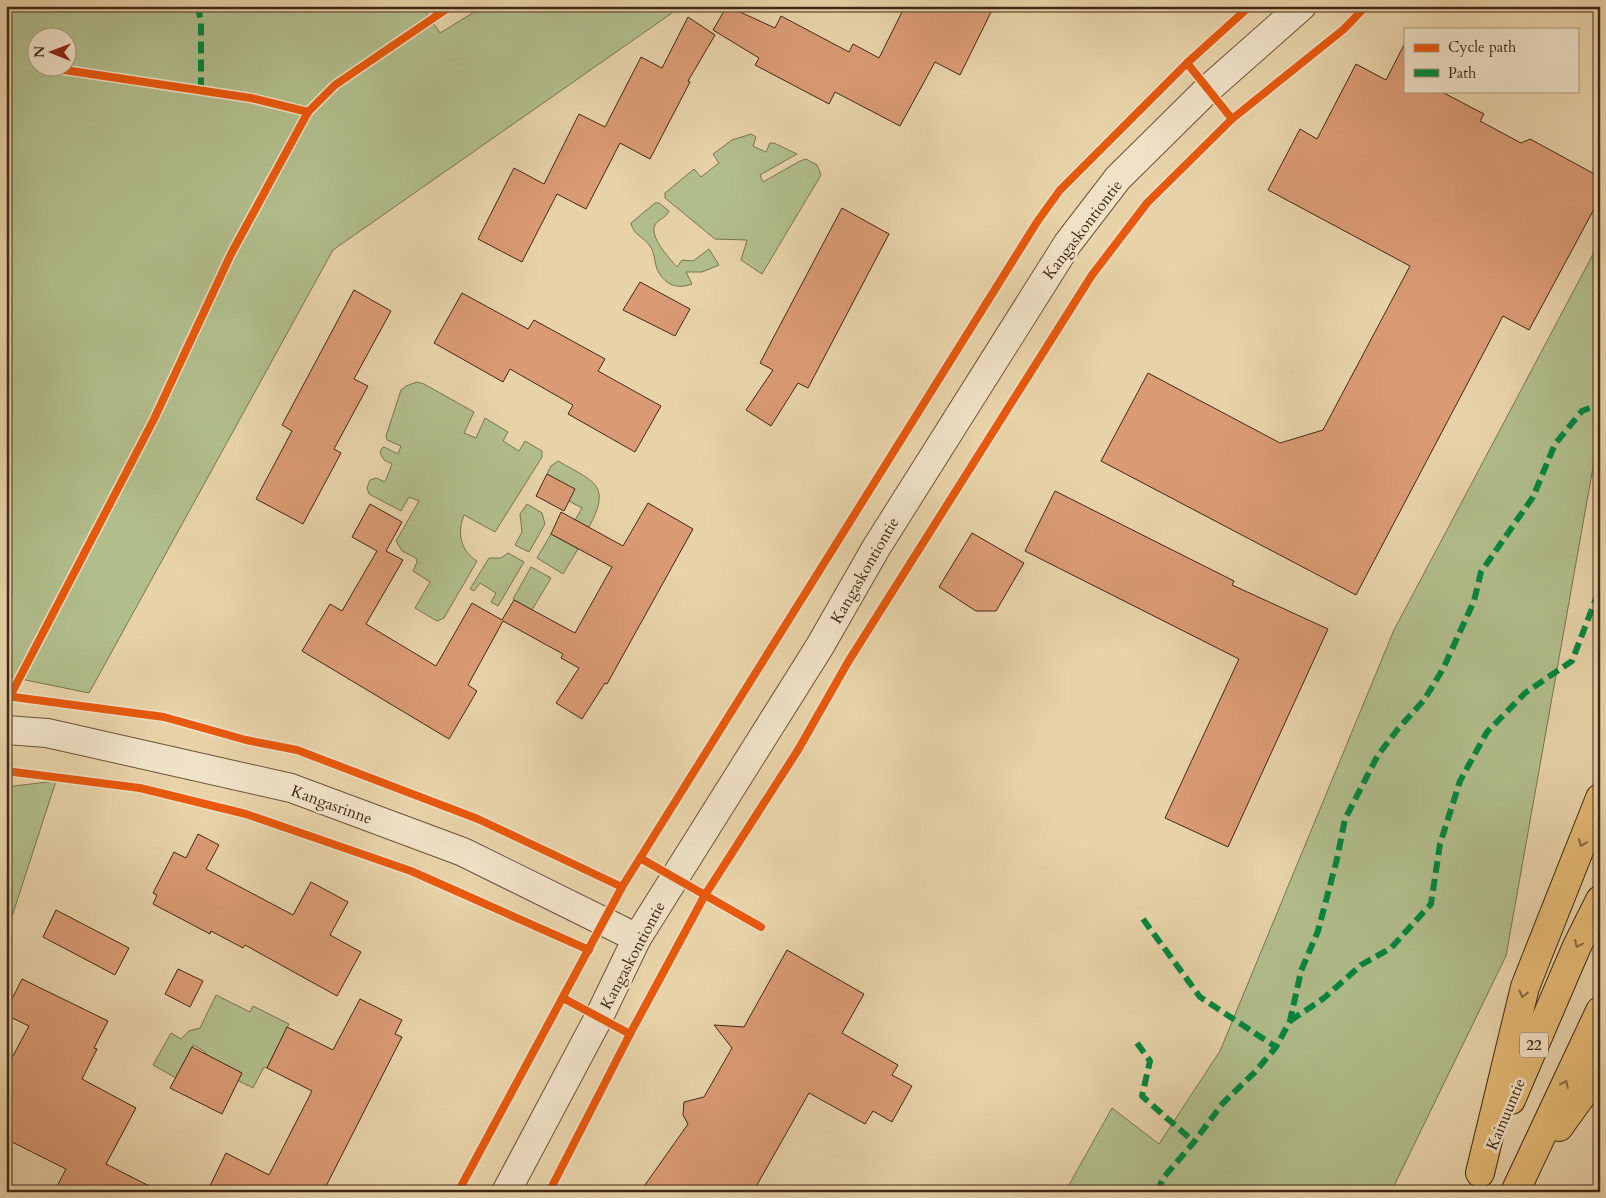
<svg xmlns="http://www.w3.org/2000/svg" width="1606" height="1198" font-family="Cardo,serif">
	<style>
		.green { fill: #b1be8c; stroke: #7a7350; fill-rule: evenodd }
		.building { fill: #da9b74; stroke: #422813 }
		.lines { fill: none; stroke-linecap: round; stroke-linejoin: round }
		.tertiary-casing { stroke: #6c5338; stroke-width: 30 }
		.trunk-casing { stroke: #422813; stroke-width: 30 }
		.tertiary { stroke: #f0e2c7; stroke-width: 28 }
		.trunk { stroke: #e4ba74; stroke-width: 28 }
		.quiet { stroke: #00873e; stroke-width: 6; stroke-dasharray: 12 6; stroke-linecap: butt }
		.cycleway-casing { stroke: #f0e2c7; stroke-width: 11 }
		.cycleway { stroke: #e8590c; stroke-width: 8 }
		.oneway { stroke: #8b6a3f }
		.labels { text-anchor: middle; stroke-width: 5; stroke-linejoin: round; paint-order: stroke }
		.shield { fill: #f0e2c7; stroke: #766049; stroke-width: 1 }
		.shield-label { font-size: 15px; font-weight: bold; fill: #422813 }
		.street-label { font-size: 16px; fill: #422813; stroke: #f0e2c7 }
	</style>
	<rect width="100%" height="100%" fill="#e8d3a9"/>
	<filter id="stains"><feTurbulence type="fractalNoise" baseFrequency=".004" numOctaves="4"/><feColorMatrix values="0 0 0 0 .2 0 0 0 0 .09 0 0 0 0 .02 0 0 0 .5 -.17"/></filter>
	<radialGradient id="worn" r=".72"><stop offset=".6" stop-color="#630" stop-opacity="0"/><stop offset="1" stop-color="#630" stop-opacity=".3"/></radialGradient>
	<!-- green -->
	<g class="green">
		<path d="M6,6H422L440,33L484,6H682L333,250L89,693L6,676V297L10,257L12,125L6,69ZM38,38H68V68H38Z"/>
		<polygon points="751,134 756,137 753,146 766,152 770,143 774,143 797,154 760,175 763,182 800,161 806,159 817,165 821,175 762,274 741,260 747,240 715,239 665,198 665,193 694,169 701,177 719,163 713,154 732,140"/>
		<path d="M655,203H659L669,211C665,219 658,219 655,225C649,237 670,259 677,267L682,260L693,261L709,249L719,265L702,272H686L692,284C676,290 664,284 657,269C654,261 655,253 650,246C644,237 633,235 631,223Z"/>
		<polygon points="1600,241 1600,428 1506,956 1391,1192 1065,1192 1112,1108 1159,1144 1220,1051 1394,630"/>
		<path d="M417,382L424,384L474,412L464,433L476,438L485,418L508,432L503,441L519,451L525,441L542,451V457L495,532L464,515C457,532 460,551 477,561L444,618L437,621L415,608L430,582L413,571L417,562L416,558L402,551L396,541L419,501L409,497L401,511L369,494L367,488L370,480L376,478L385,482L392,464L384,460L380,453L382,448L384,447L398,454L401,446L387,440L386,436L401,390L406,386Z"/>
		<path d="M558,461C594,482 612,484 589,527L575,520L582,508L569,501L547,474L551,466Z"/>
		<polygon points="527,504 542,513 545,524 529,552 515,545 522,532 520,514"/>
		<polygon points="551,534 578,549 563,574 537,558"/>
		<polygon points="508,553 524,562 498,606 491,602 496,593 480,583 474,591 470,589 489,558 501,558"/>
		<polygon points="531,567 551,578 532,610 513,599"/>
		<polygon points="56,781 6,935 6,787"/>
		<polygon points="216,995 250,1012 253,1006 289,1024 267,1068 264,1067 253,1088 219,1071 204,1051 193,1045 176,1078 153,1065 171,1033 181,1039 189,1031 200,1028"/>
	</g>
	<!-- building -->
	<g class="building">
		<polygon points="727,6 775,28 781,16 849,52 853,44 879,58 905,6 994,6 960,75 935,62 900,126 835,92 829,104 755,65 759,58 713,30"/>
		<polygon points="688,17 715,35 688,81 690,82 650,159 620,143 586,209 557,194 522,262 478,239 514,168 544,184 579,114 605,127 641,57 662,68"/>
		<polygon points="1405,43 1405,91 1440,91 1484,114 1480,121 1521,143 1530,139 1600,177 1600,198 1529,330 1503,316 1356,595 1101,461 1148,373 1280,443 1323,430 1410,266 1268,190 1300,129 1317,139 1356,64 1386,80"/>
		<polygon points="842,208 889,234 808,388 798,383 771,426 746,410 773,370 760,363"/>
		<polygon points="640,282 690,309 675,336 623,310"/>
		<polygon points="354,290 391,311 354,379 368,386 334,449 341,453 303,524 256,499 292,431 282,425"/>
		<polygon points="462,293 528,329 534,320 605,359 598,371 661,406 635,452 568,414 573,405 510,369 503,382 434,343"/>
		<polygon points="547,474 575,489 564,511 536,496"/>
		<polygon points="1055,491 1234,581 1232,585 1328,629 1228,847 1165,818 1239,659 1025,551"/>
		<polygon points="648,503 693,529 607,684 605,683 582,719 556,703 579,668 561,658 563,654 503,621 468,685 477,691 449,739 302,651 330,604 342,611 377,551 352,537 370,504 402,522 386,551 403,560 366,624 436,666 472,603 502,620 514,600 575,633 612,567 551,534 561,512 623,546"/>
		<polygon points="972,533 1024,563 996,611 976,611 939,587"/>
		<polygon points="198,834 219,845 206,869 293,915 311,882 348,902 330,935 361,952 337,996 245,945 243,948 211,931 210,934 153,904 157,895 153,893 174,852 186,858"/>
		<polygon points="56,910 129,948 115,975 43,937"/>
		<polygon points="787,950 864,994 842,1033 898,1065 892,1075 912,1086 892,1122 873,1111 865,1124 809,1093 753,1192 640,1192 688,1124 683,1115 684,1102 704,1097 732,1048 714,1025 744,1027"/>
		<polygon points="178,969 203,981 190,1007 165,994"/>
		<polygon points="22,979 108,1021 94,1048 97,1049 82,1079 136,1108 106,1164 161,1192 54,1192 66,1169 6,1139 6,1069 29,1026 6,1015 6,1011"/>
		<polygon points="360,999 402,1020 395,1034 402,1037 323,1192 207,1192 226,1153 269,1175 312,1091 267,1068 287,1027 333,1050"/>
		<polygon points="192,1047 242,1073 222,1114 170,1088"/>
	</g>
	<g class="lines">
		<defs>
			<g id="tertiary">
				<polyline points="6,730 47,733 291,788 463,852 637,938"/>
				<polyline points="506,1192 599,1017 637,938 820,646 876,548 1068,243 1118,178 1207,90 1302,6"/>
			</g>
			<g id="trunk">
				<polyline points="1511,1100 1577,946 1600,900"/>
				<polyline points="1559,1127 1600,1070"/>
				<polyline points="1480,1173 1525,987 1600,798"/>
				<polyline points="1515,1192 1600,1011"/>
			</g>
		</defs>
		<!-- tertiary casing -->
		<use href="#tertiary" class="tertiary-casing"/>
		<!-- trunk casing -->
		<use href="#trunk" class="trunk-casing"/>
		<!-- tertiary -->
		<use href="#tertiary" class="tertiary"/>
		<!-- trunk -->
		<use href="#trunk" class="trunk"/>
		<!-- quiet -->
		<g class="quiet">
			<polyline points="197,6 201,20 201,91"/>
			<polyline points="1143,919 1200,997 1276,1047"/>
			<polyline points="1290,1021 1324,998 1361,965 1391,948 1431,904 1440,844 1460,781 1487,732 1525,693 1572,661 1600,588"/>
			<polyline points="1137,1043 1150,1061 1142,1096 1194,1142"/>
			<polyline points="1157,1192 1164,1177 1194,1142 1223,1103 1255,1072 1276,1047 1290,1021 1301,971 1318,931 1337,859 1345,819 1378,755 1398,729 1424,700 1443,669 1474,601 1481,572 1533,497 1555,444 1582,411 1600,404"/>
		</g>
		<defs>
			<g id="cycleway">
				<polyline points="1187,63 1232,119"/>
				<polyline points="51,68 251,98 308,112"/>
				<polyline points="6,696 164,717 246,740 297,750 478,819 622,887"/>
				<polyline points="6,704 154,419 231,254 308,112 335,85 451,6"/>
				<polyline points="6,771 140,788 246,814 411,871 589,950"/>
				<polyline points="640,858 761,927"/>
				<polyline points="563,998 630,1034"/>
				<polyline points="458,1192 622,887 1037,222 1060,190 1187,63 1250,6"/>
				<polyline points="549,1192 630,1034 705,895 798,750 848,662 1092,275 1147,203 1232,119 1344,29 1366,6"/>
			</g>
		</defs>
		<!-- cycleway casing -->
		<use href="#cycleway" class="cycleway-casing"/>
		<!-- cycleway -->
		<use href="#cycleway" class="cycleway"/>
	</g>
	<!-- one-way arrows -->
	<defs><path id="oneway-chevron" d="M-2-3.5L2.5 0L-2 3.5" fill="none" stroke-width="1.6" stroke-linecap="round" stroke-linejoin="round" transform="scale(1.25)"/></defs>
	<g class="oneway">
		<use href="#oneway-chevron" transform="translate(1582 843) rotate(112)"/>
		<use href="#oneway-chevron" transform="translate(1578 944) rotate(115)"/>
		<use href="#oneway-chevron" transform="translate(1523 994) rotate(104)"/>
		<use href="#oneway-chevron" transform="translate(1565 1084) rotate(-65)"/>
	</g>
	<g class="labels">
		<!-- shield labels -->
		<rect class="shield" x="1520" y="1032.5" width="28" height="25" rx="4"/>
		<g class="shield-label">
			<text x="1534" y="1050">22</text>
		</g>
		<!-- street labels -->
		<g class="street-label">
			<text transform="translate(1082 229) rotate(-53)" y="6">Kangaskontiontie</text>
			<text transform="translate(864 570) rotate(-60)" y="6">Kangaskontiontie</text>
			<text transform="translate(332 804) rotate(20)" y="6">Kangasrinne</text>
			<text transform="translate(632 955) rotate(-62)" y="6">Kangaskontiontie</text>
			<text transform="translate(1505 1114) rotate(-67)" y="6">Kainuuntie</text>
		</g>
	</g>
	<!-- margin -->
	<rect width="1606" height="1198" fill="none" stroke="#e8d3a9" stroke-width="25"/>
	<rect x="8" y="8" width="1591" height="1183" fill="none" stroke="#422813" stroke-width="2.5"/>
	<rect x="12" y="12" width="1581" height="1173" fill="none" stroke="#422813"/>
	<!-- legend -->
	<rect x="1404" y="28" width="175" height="65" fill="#f0e2c7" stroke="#aa987f"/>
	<rect x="1414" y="44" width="25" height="8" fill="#e8590c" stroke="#aa987f"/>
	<text x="1448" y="52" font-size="15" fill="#422813">Cycle path</text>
	<rect x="1414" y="69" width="25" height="8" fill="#00873e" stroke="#aa987f"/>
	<text x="1448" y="78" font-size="15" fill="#422813">Path</text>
	<!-- north arrow -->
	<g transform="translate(52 52) rotate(271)"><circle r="24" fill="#f0e2c7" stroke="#aa987f"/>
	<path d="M0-4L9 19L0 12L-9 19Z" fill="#8f2418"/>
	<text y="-8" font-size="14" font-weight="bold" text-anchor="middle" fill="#422813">N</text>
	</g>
	<rect width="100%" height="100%" filter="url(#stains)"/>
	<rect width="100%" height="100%" fill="url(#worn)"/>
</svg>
